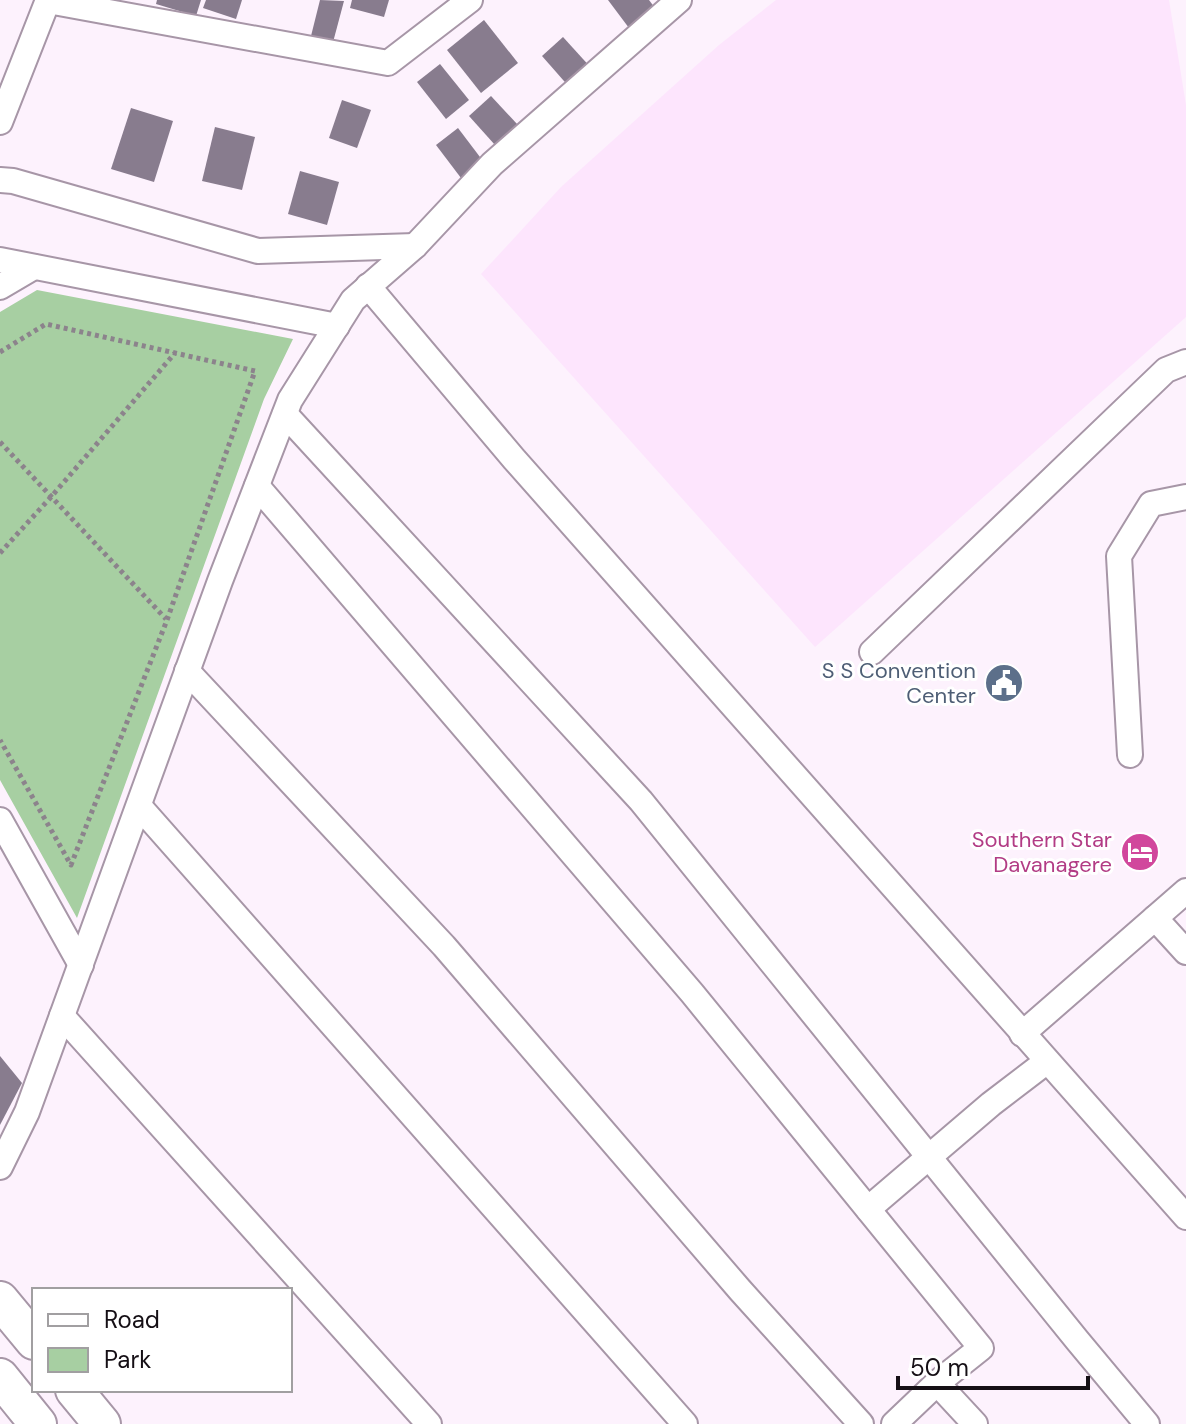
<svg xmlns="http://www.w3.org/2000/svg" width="1186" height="1424" font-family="'DM Sans',sans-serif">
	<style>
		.built { fill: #fde5fd }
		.green { fill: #a7cfa2 }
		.building { fill: #887c8e }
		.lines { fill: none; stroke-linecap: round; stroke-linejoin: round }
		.street-casing { stroke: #a796a7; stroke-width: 28 }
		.secondary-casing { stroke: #a796a7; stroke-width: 40 }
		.path { stroke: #8c838c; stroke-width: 5; stroke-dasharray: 4 4; stroke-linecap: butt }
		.street { stroke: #fff; stroke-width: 24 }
		.secondary { stroke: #fff; stroke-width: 36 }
		.labels { text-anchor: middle; stroke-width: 6; stroke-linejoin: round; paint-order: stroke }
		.service-label { font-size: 22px; fill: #4e5e75; stroke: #fff; text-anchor: end }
		.hotel-label { font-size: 22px; fill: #b23c85; stroke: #fff; text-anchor: end }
	</style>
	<rect width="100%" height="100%" fill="#fdf2fd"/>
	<!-- built -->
	<polygon class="built" points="776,0 1169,0 1186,105 1186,317 815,647 481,274 561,187 719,45"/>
	<!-- green -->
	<polygon class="green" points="37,290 293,339 264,399 77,918 0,780 0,312"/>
	<!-- building -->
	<g class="building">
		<polygon points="157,0 201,0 196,16 156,4"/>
		<polygon points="206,0 242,0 236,19 203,8"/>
		<polygon points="320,0 344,1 332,46 310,40"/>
		<polygon points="352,0 389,0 384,17 350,8"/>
		<polygon points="608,0 649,0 655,8 629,28"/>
		<polygon points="484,20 518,63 481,93 447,50"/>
		<polygon points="563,37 593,70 571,89 542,56"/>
		<polygon points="440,64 469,100 446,119 417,82"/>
		<polygon points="491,96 518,125 495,145 469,116"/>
		<polygon points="342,100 371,110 357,148 329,138"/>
		<polygon points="131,108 173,121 154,182 111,169"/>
		<polygon points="215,127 255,137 242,190 202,181"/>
		<polygon points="458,128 483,161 461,178 436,145"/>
		<polygon points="300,171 339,182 327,225 288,214"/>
		<polygon points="0,1056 22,1083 0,1125"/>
	</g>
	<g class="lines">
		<defs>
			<g id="street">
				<polyline points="48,1 388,63 470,0"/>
				<polyline points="0,122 48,0"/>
				<polyline points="0,180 13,181 258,251 415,246"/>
				<polyline points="0,260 337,326"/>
				<polyline points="368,286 514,459 1186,1217"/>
				<polyline points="0,287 34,267"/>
				<polyline points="285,414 641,801 1077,1340 1147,1424"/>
				<polyline points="257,486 692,993 981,1348 937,1383 894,1424"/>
				<polyline points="872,652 1166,370 1186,362"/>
				<polyline points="187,671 444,946 740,1290 861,1424"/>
				<polyline points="1130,755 1119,556 1151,504 1186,497"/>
				<polyline points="139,806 685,1424"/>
				<polyline points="0,820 81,965"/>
				<polyline points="1155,918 1186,952"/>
				<polyline points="62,1016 429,1424"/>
				<polyline points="1022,1034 1186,891"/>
				<polyline points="0,1167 27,1112 220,581 290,400 353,300 415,246 492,164 679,0"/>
				<polyline points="868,1209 991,1104 1046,1062"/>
				<polyline points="937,1383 975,1424"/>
			</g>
			<g id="secondary">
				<polyline points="0,1300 34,1341"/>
				<polyline points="0,1377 38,1424"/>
				<polyline points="74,1390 102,1424"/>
			</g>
		</defs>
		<!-- street casing -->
		<use href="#street" class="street-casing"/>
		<!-- secondary casing -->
		<use href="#secondary" class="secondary-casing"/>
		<!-- path -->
		<g class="path">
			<polyline points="0,352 46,324 255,371 167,620 71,865 0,740"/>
			<polyline points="0,442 166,619"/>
			<polyline points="0,553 51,497 175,353"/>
		</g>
		<!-- street -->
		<use href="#street" class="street"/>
		<!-- secondary -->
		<use href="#secondary" class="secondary"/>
	</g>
	<!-- icons -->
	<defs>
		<symbol id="civic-disc" viewBox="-11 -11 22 22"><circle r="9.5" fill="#5c6f8a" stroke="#fff"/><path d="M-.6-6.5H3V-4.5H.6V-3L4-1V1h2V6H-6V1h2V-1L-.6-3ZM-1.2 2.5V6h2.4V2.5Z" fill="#fff"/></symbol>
		<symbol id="hotel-disc" viewBox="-11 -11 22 22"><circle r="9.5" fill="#d1479c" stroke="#fff"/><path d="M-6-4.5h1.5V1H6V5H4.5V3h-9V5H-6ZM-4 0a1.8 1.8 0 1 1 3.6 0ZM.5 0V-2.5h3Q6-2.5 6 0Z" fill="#fff"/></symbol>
	</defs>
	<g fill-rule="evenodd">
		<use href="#civic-disc" x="982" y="661" width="44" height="44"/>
		<use href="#hotel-disc" x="1118" y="830" width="44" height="44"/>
	</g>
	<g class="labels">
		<!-- service labels -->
		<g class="service-label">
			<text x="976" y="678">S S Convention<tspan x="976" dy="25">Center</tspan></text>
		</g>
		<!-- hotel labels -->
		<g class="hotel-label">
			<text x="1112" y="847">Southern Star<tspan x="1112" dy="25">Davanagere</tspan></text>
		</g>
	</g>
	<!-- legend -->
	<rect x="32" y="1288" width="260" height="104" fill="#ffffff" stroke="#a19fa1" stroke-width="2"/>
	<rect x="48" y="1314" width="40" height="12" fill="#ffffff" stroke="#a19fa1" stroke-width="2"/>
	<text x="104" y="1328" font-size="24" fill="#150f15">Road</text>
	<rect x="48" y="1348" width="40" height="24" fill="#a7cfa2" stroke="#a19fa1" stroke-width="2"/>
	<text x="104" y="1368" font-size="24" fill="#150f15">Park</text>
	<!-- scale -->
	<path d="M898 1376v12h190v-12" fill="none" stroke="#150f15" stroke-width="4"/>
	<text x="910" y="1376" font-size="24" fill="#150f15" stroke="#ffffff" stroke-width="6" paint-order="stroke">50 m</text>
</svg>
